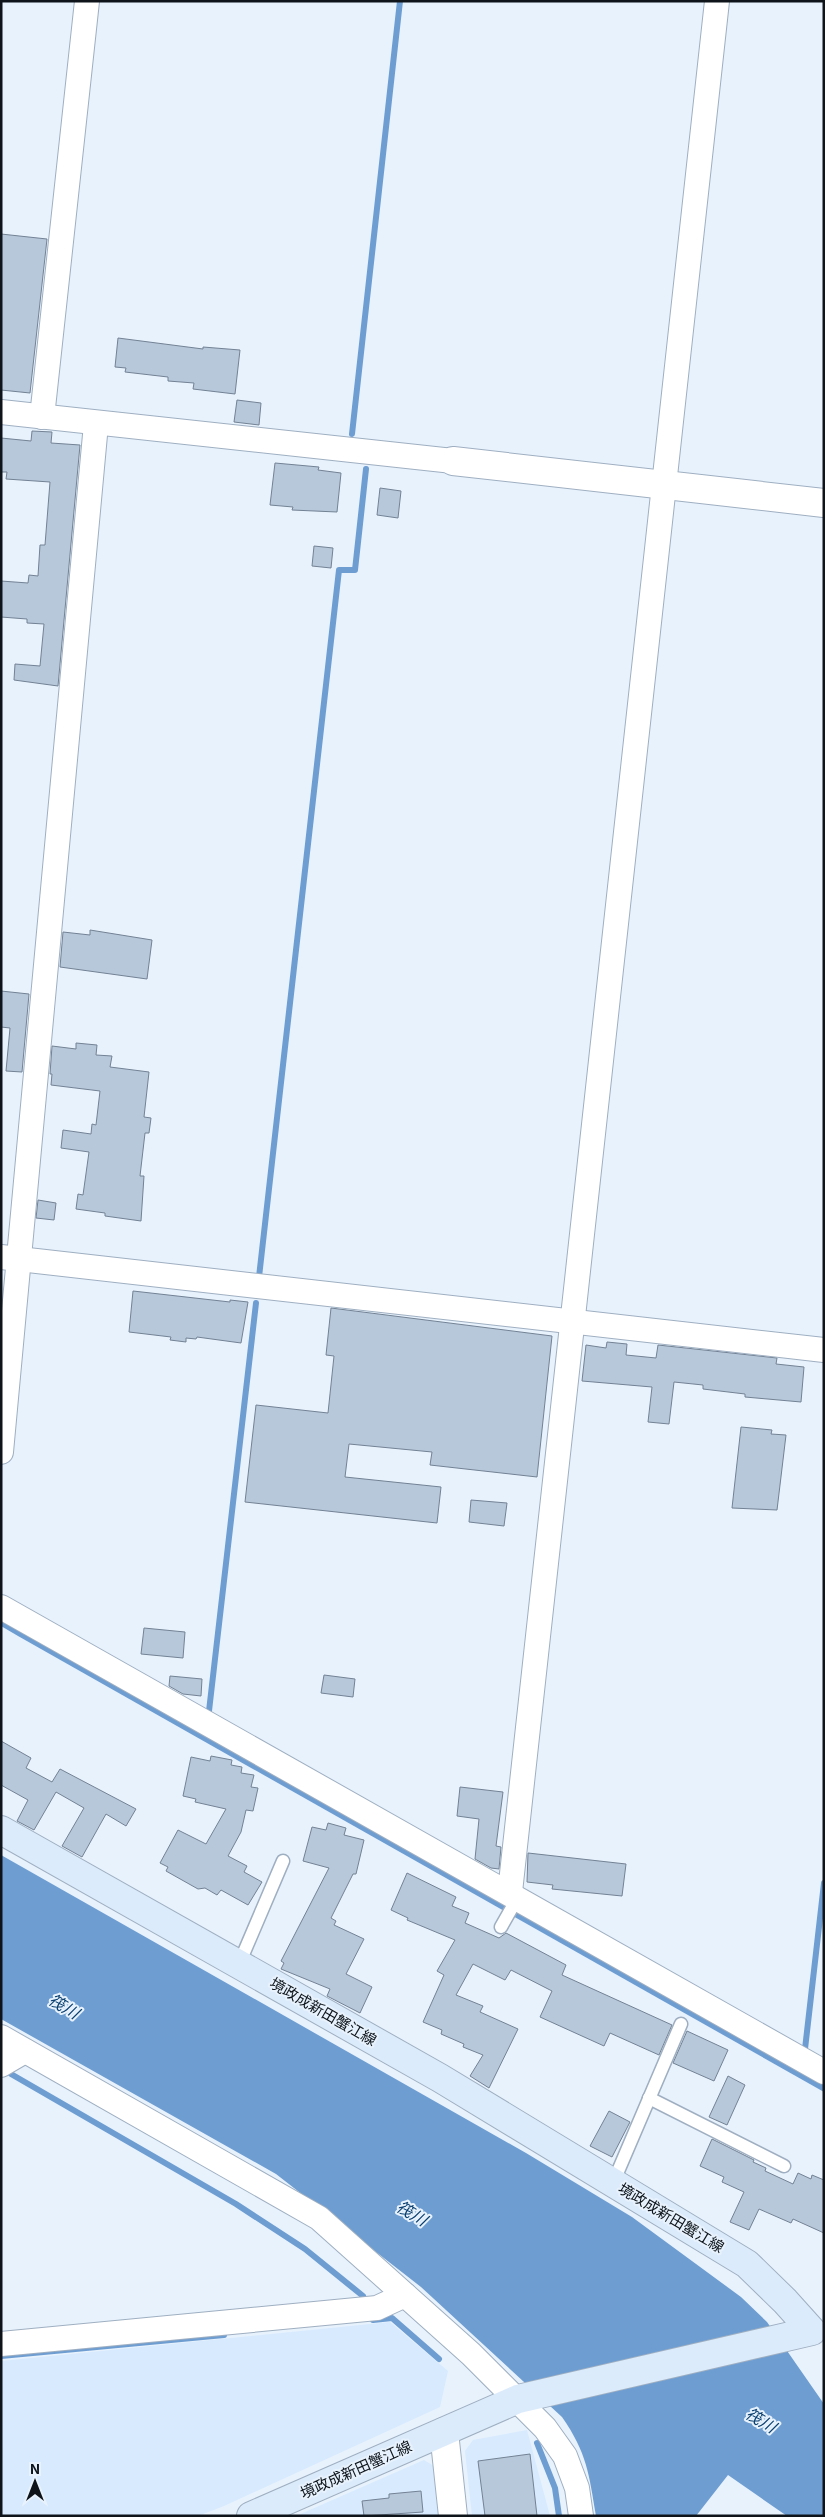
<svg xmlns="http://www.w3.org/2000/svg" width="825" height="2517" font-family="Georgia,'Noto Sans JP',serif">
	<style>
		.built { fill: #d8eafe }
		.water { fill: #6e9dd2 }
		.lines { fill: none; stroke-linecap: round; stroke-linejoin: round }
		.stream { stroke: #6e9dd2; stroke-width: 6 }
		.building { fill: #b7c8da; stroke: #738294 }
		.service-casing { stroke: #9fafc1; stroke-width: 15 }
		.minor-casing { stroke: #9fafc1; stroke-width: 26 }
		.tertiary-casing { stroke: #9fafc1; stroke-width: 30 }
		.secondary-casing { stroke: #9fafc1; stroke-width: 30 }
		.service { stroke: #fff; stroke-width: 12 }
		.minor { stroke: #fff; stroke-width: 24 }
		.tertiary { stroke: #fff; stroke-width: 28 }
		.secondary { stroke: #dcebfb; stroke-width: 28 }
		.labels { text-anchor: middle; stroke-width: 4; stroke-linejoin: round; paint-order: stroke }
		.street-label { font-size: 15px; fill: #0e141a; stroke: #e7f2fd }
		.water-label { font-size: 16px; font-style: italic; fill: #0a3f6f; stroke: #e7f2fd }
	</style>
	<rect width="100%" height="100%" fill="#e7f2fd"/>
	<!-- built -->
	<g class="built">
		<polygon points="390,2322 448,2371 440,2407 224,2506 198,2516 1,2516 1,2361"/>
		<polygon points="527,2430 550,2516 472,2516 465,2451 473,2440"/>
		<polygon points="424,2460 437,2468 442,2516 296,2516"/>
	</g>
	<!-- water -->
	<g class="water">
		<polygon points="1,1619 824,2083 824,2092 18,1636 1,1626"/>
		<path d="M1,1855L526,2153L632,2217L741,2297L767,2322L824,2404V2516H787L728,2475L696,2516H596C589,2474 587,2453 562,2417L421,2287L276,2174L1,2019Z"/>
	</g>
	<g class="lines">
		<!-- stream -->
		<g class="stream">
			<polyline points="352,434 400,1"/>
			<polyline points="259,1277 339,570 355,570 366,469"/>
			<polyline points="209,1711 256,1303"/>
			<polyline points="805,2049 824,1883"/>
			<polyline points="11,2074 236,2204 305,2249 363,2296"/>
			<polyline points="373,2320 392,2318 439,2359"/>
			<polyline points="1,2356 224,2335"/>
			<polyline points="537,2443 555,2488 559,2516"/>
		</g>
	</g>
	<!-- building -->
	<g class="building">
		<polygon points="1,234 47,239 30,393 1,390"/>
		<polygon points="118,338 203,349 203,347 240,350 235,394 193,389 194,383 168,381 168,377 125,372 126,368 115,367"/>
		<polygon points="237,400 261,403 259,425 234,422"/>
		<polygon points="32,431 52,432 51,443 80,445 58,686 14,680 15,664 40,666 44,624 27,623 27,619 1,617 1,581 28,583 29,575 38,576 40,545 45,545 50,482 6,479 7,472 1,472 1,438 31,441"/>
		<polygon points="275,463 319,467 318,470 341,473 337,512 292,510 293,507 270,505"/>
		<polygon points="380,488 401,491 398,518 377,515"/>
		<polygon points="314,546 333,548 331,568 312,566"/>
		<polygon points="90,930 152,940 147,979 60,967 63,932 90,935"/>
		<polygon points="1,991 29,994 22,1072 6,1071 10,1028 1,1027"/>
		<polygon points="76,1043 97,1045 96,1055 112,1056 110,1067 149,1072 144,1117 151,1118 149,1133 145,1133 140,1176 144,1176 141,1221 105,1216 105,1213 76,1209 78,1194 83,1195 89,1152 61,1148 63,1130 91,1134 92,1124 96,1125 100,1091 51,1085 52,1074 50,1074 52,1046 76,1049"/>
		<polygon points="38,1200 56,1203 54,1220 36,1218"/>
		<polygon points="133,1291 230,1302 230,1300 248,1302 241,1343 197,1337 196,1339 186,1338 186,1342 170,1340 171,1337 129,1332"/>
		<polygon points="331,1308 552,1336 537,1477 430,1465 432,1452 349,1444 345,1477 441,1487 437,1523 245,1502 256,1405 328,1413 334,1356 326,1355"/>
		<polygon points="607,1342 627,1344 626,1355 656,1358 658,1345 777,1358 776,1364 804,1367 801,1402 745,1397 745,1394 703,1389 703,1385 674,1382 669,1424 648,1422 652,1387 582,1381 586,1345 606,1348"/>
		<polygon points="741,1427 772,1430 771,1434 786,1435 777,1510 732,1508"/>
		<polygon points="471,1500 507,1503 504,1526 469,1522"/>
		<polygon points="144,1628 185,1632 183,1658 141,1654"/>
		<polygon points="324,1675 355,1679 353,1697 321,1693"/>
		<polygon points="170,1676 202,1679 201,1696 183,1694 169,1686"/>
		<polygon points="1,1741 31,1758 26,1768 52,1782 60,1769 136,1809 126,1826 106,1814 82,1857 62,1846 84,1808 56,1792 34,1830 17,1821 28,1800 1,1785"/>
		<polygon points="211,1756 232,1760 231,1765 242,1767 241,1773 254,1775 251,1787 258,1788 253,1811 246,1810 241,1832 228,1856 247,1866 244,1872 262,1882 248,1905 221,1890 217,1895 205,1888 198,1889 166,1871 168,1867 160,1863 178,1830 206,1844 226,1809 195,1802 196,1799 183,1796 191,1757 210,1761"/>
		<polygon points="460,1787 503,1792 496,1846 501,1847 499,1869 491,1868 475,1859 479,1819 457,1816"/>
		<polygon points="328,1823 346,1828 344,1835 364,1840 356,1874 353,1874 331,1918 336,1921 334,1925 364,1939 346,1974 372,1987 360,2013 327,1996 330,1989 281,1969 284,1963 281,1961 329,1868 303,1861 312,1827 326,1830"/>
		<polygon points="528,1853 626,1864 622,1896 552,1889 553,1885 527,1882"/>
		<polygon points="407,1873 456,1897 452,1906 469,1913 465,1923 499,1938 506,1933 566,1965 562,1975 672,2025 659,2055 610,2033 604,2046 540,2017 552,1991 511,1970 505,1980 473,1964 456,1995 483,2006 480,2012 518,2029 489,2088 470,2076 483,2055 463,2047 464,2044 441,2034 442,2030 423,2022 444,1975 437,1971 455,1940 407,1920 408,1918 391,1910"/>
		<polygon points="687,2031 728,2050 714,2081 673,2063"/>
		<polygon points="728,2076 745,2085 727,2125 709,2117"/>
		<polygon points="609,2111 630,2122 612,2157 590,2146"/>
		<polygon points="712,2139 754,2160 753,2162 766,2168 765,2171 793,2184 798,2173 811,2179 812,2175 824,2180 824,2233 793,2219 791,2223 759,2209 749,2230 730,2222 744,2192 722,2182 724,2177 700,2166"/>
		<polygon points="530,2454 537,2516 485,2516 478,2461"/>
		<polygon points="421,2491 423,2512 364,2516 362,2501 389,2498 389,2494"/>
	</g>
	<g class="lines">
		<defs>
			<g id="service">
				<polyline points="501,1927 518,1897"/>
				<polyline points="239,1964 283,1861"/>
				<polyline points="649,2098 784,2166"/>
				<polyline points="613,2183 681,2024"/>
			</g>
			<g id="minor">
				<polyline points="1,412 453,461"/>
				<polyline points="42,417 87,1"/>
				<polyline points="1,1257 824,1350"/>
				<polyline points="1,1452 96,424"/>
				<polyline points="1,1607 824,2072"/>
				<polyline points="510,1892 717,1"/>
				<polyline points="1,2037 319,2218 471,2354 545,2428 565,2456 577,2488 581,2516"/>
				<polyline points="1,2065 25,2051"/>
				<polyline points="1,2344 377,2308 405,2295"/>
			</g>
			<g id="tertiary">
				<polyline points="453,461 824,503"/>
				<polyline points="444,2432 453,2516"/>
			</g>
			<polyline id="secondary" points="1,1830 440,2078 747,2264 785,2301 812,2331 518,2399 251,2516"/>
		</defs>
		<!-- service casing -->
		<use href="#service" class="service-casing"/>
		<!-- minor casing -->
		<use href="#minor" class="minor-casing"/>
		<!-- tertiary casing -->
		<use href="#tertiary" class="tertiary-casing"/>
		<!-- secondary casing -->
		<use href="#secondary" class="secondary-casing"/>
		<!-- service -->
		<use href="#service" class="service"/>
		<!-- minor -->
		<use href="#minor" class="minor"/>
		<!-- tertiary -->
		<use href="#tertiary" class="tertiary"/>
		<!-- secondary -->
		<use href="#secondary" class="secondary"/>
	</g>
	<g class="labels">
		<!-- street labels -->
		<g class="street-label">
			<text transform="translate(323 2012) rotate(30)" y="5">境政成新田蟹江線</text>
			<text transform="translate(671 2218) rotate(31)" y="5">境政成新田蟹江線</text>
			<text transform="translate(356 2470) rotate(-24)" y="5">境政成新田蟹江線</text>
		</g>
		<!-- water labels -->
		<g class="water-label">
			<text transform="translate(64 2006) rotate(31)" y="6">筏川</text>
			<text transform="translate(412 2213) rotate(31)" y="6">筏川</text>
			<text transform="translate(761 2420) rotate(31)" y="6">筏川</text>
		</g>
	</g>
	<!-- border -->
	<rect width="825" height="2517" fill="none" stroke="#0e141a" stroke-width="5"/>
	<!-- north arrow -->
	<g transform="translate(35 2482)" stroke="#e7f2fd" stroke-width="4" paint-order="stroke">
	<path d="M0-4L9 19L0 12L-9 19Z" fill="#0e141a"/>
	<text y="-8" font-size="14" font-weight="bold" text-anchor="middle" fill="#0e141a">N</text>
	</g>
</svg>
